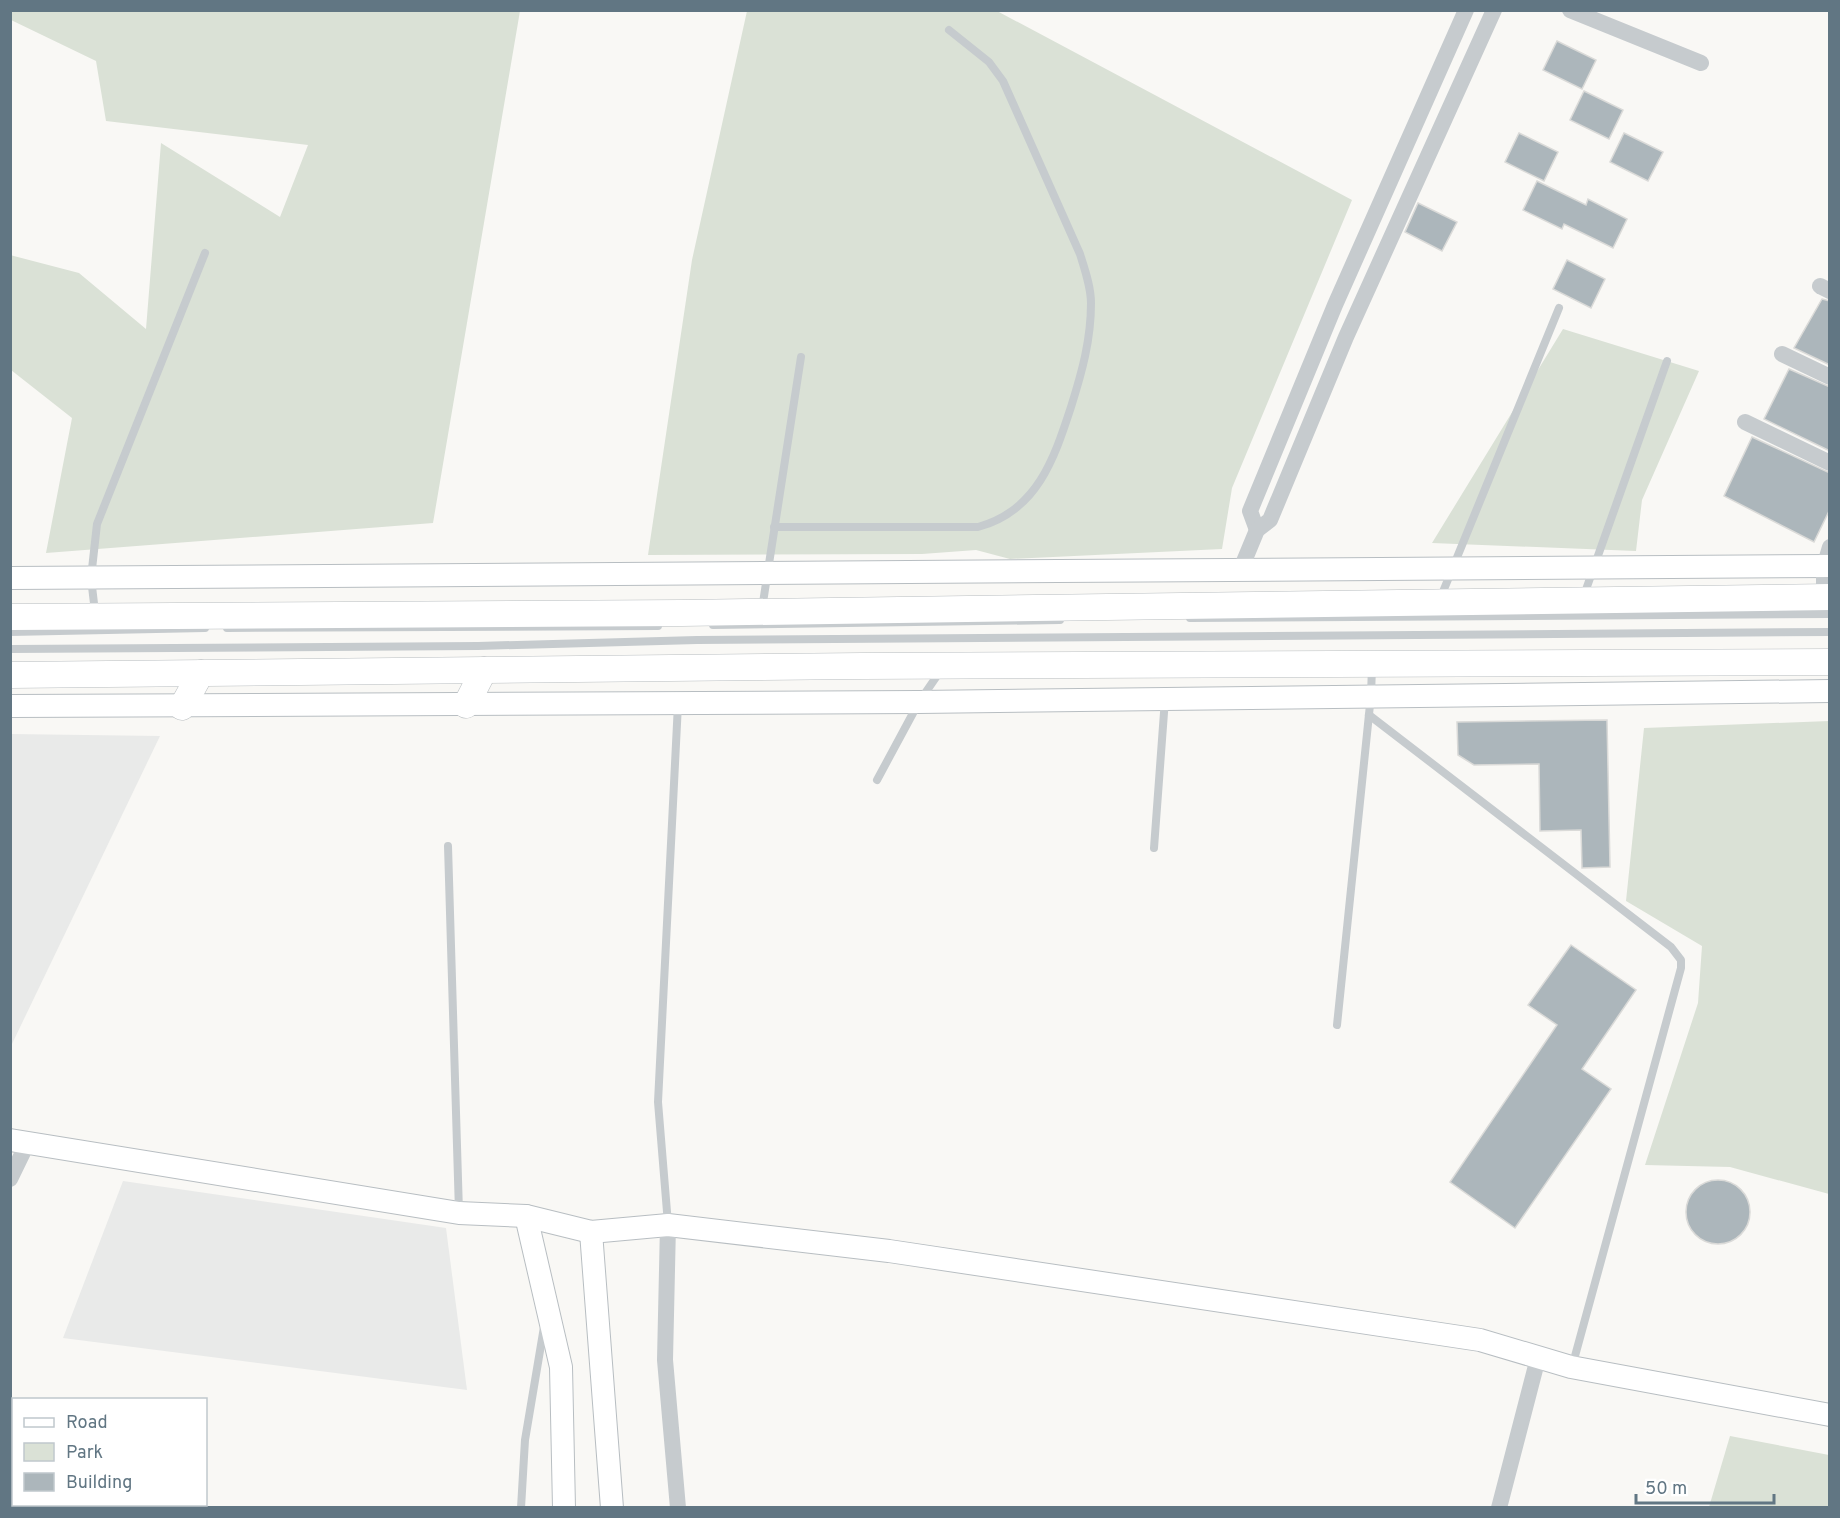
<svg xmlns="http://www.w3.org/2000/svg" width="1840" height="1518" font-family="Overpass,sans-serif">
	<style>
		.built { fill: #e9eae9 }
		.green { fill: #dae1d6 }
		.building { fill: #acb6bb; stroke: #dadad8; stroke-width: 1.5 }
		.lines { fill: none; stroke-linecap: round; stroke-linejoin: round }
		.secondary-casing { stroke: #b8bec2; stroke-width: 24 }
		.primary-casing { stroke: #b9bec1; stroke-width: 27 }
		.lane { stroke: #c6cbce; stroke-width: 8 }
		.street { stroke: #c6cbce; stroke-width: 16 }
		.secondary { stroke: #fff; stroke-width: 22 }
		.primary { stroke: #fff; stroke-width: 26 }
	</style>
	<rect width="100%" height="100%" fill="#f9f8f5"/>
	<!-- built -->
	<g class="built">
		<polygon points="11,734 160,736 11,1046 10,734"/>
		<polygon points="123,1181 446,1228 467,1390 63,1338"/>
	</g>
	<!-- green -->
	<g class="green">
		<polygon points="11,11 520,11 433,523 46,553 72,418 11,370 10,255 79,273 146,329 161,143 280,217 308,145 106,121 96,61 11,20"/>
		<polygon points="747,11 997,11 1352,200 1232,488 1222,549 1010,559 976,550 922,554 648,555 692,260"/>
		<polygon points="1563,329 1699,371 1642,500 1636,551 1432,543"/>
		<polygon points="1829,721 1829,1194 1730,1167 1645,1165 1698,1003 1702,946 1626,901 1644,728"/>
		<polygon points="1730,1436 1829,1455 1829,1507 1709,1507"/>
	</g>
	<!-- building -->
	<g class="building">
		<polygon points="1557,41 1596,60 1582,89 1543,70"/>
		<polygon points="1584,91 1623,110 1609,139 1570,120"/>
		<polygon points="1519,133 1558,152 1544,181 1505,162"/>
		<polygon points="1624,133 1663,152 1648,181 1610,162"/>
		<polygon points="1537,181 1586,205 1588,199 1627,219 1613,248 1564,224 1562,229 1523,210"/>
		<polygon points="1418,203 1457,222 1442,251 1405,232"/>
		<polygon points="1567,260 1605,279 1591,308 1553,289"/>
		<polygon points="1822,299 1830,301 1830,365 1794,348"/>
		<polygon points="1789,369 1830,387 1830,451 1764,419"/>
		<polygon points="1752,437 1830,473 1830,509 1814,542 1724,496"/>
		<polygon points="1607,720 1610,867 1582,868 1581,830 1540,831 1539,764 1474,765 1458,755 1457,722"/>
		<polygon points="1571,945 1636,990 1582,1069 1611,1089 1515,1228 1450,1182 1557,1025 1528,1005"/>
		<circle cx="1718" cy="1212" r="32"/>
	</g>
	<g class="lines">
		<defs>
			<g id="secondary">
				<polyline points="10,578 1830,566"/>
				<polyline points="10,706 919,702 1830,691"/>
				<polyline points="10,1140 459,1213 526,1216 591,1232 668,1225 889,1251 1480,1340 1571,1367 1830,1415"/>
				<polyline points="526,1216 561,1367 564,1508"/>
				<polyline points="591,1232 612,1508"/>
			</g>
			<g id="primary">
				<polyline points="10,617 682,613 1830,597"/>
				<polyline points="10,675 862,666 1830,662"/>
				<polyline points="466,705 484,670"/>
				<polyline points="182,707 201,673"/>
			</g>
		</defs>
		<!-- secondary casing -->
		<use href="#secondary" class="secondary-casing"/>
		<!-- primary casing -->
		<use href="#primary" class="primary-casing"/>
		<!-- lane -->
		<g class="lane">
			<path d="M774,527H978C1037,511 1054,459 1071,407C1082,372 1091,340 1091,303C1091,287 1085,270 1080,254L1003,81L989,62L949,30"/>
			<polyline points="1583,598 1667,361"/>
			<polyline points="1440,599 1559,308"/>
			<polyline points="762,609 801,357"/>
			<polyline points="95,612 91,578 97,524 205,253"/>
			<polyline points="1190,618 1830,614"/>
			<polyline points="713,625 1060,620"/>
			<polyline points="227,628 658,626"/>
			<polyline points="10,632 205,628"/>
			<polyline points="10,649 478,646 697,640 1830,632"/>
			<polyline points="1369,715 1671,947 1681,960 1681,968 1572,1367"/>
			<polyline points="877,780 919,702 941,670"/>
			<polyline points="448,846 459,1212"/>
			<polyline points="1154,848 1165,699"/>
			<polyline points="1337,1025 1371,695 1372,667"/>
			<polyline points="668,1224 658,1102 678,704"/>
			<polyline points="521,1508 525,1440 544,1327"/>
		</g>
		<!-- street -->
		<g class="street">
			<polyline points="1570,10 1701,63"/>
			<polyline points="1820,286 1830,291"/>
			<polyline points="1782,354 1830,377"/>
			<polyline points="1745,422 1830,463"/>
			<polyline points="1257,530 1250,511 1335,305 1466,10"/>
			<polyline points="1240,571 1257,530 1270,520 1346,337 1494,10"/>
			<polyline points="1824,597 1824,567 1830,547"/>
			<polyline points="10,1179 27,1144"/>
			<polyline points="668,1225 665,1360 678,1508"/>
			<polyline points="1499,1508 1538,1358"/>
		</g>
		<!-- secondary -->
		<use href="#secondary" class="secondary"/>
		<!-- primary -->
		<use href="#primary" class="primary"/>
	</g>
	<!-- border -->
	<rect width="1840" height="1518" fill="none" stroke="#617683" stroke-width="24"/>
	<!-- legend -->
	<rect x="12" y="1398" width="195" height="108" fill="#ffffff" stroke="#c0c8cd" stroke-width="1.5"/>
	<rect x="24" y="1418" width="30" height="9" fill="#ffffff" stroke="#c0c8cd" stroke-width="1.5"/>
	<text x="66" y="1428" font-size="18" fill="#617683">Road</text>
	<rect x="24" y="1443" width="30" height="18" fill="#dae1d6" stroke="#c0c8cd" stroke-width="1.5"/>
	<text x="66" y="1458" font-size="18" fill="#617683">Park</text>
	<rect x="24" y="1473" width="30" height="18" fill="#acb6bb" stroke="#c0c8cd" stroke-width="1.5"/>
	<text x="66" y="1488" font-size="18" fill="#617683">Building</text>
	<!-- scale -->
	<path d="M1636 1494v9h138v-9" fill="none" stroke="#617683" stroke-width="3"/>
	<text x="1645" y="1494" font-size="18" fill="#617683" stroke="#ffffff" stroke-width="4.5" paint-order="stroke">50 m</text>
</svg>
